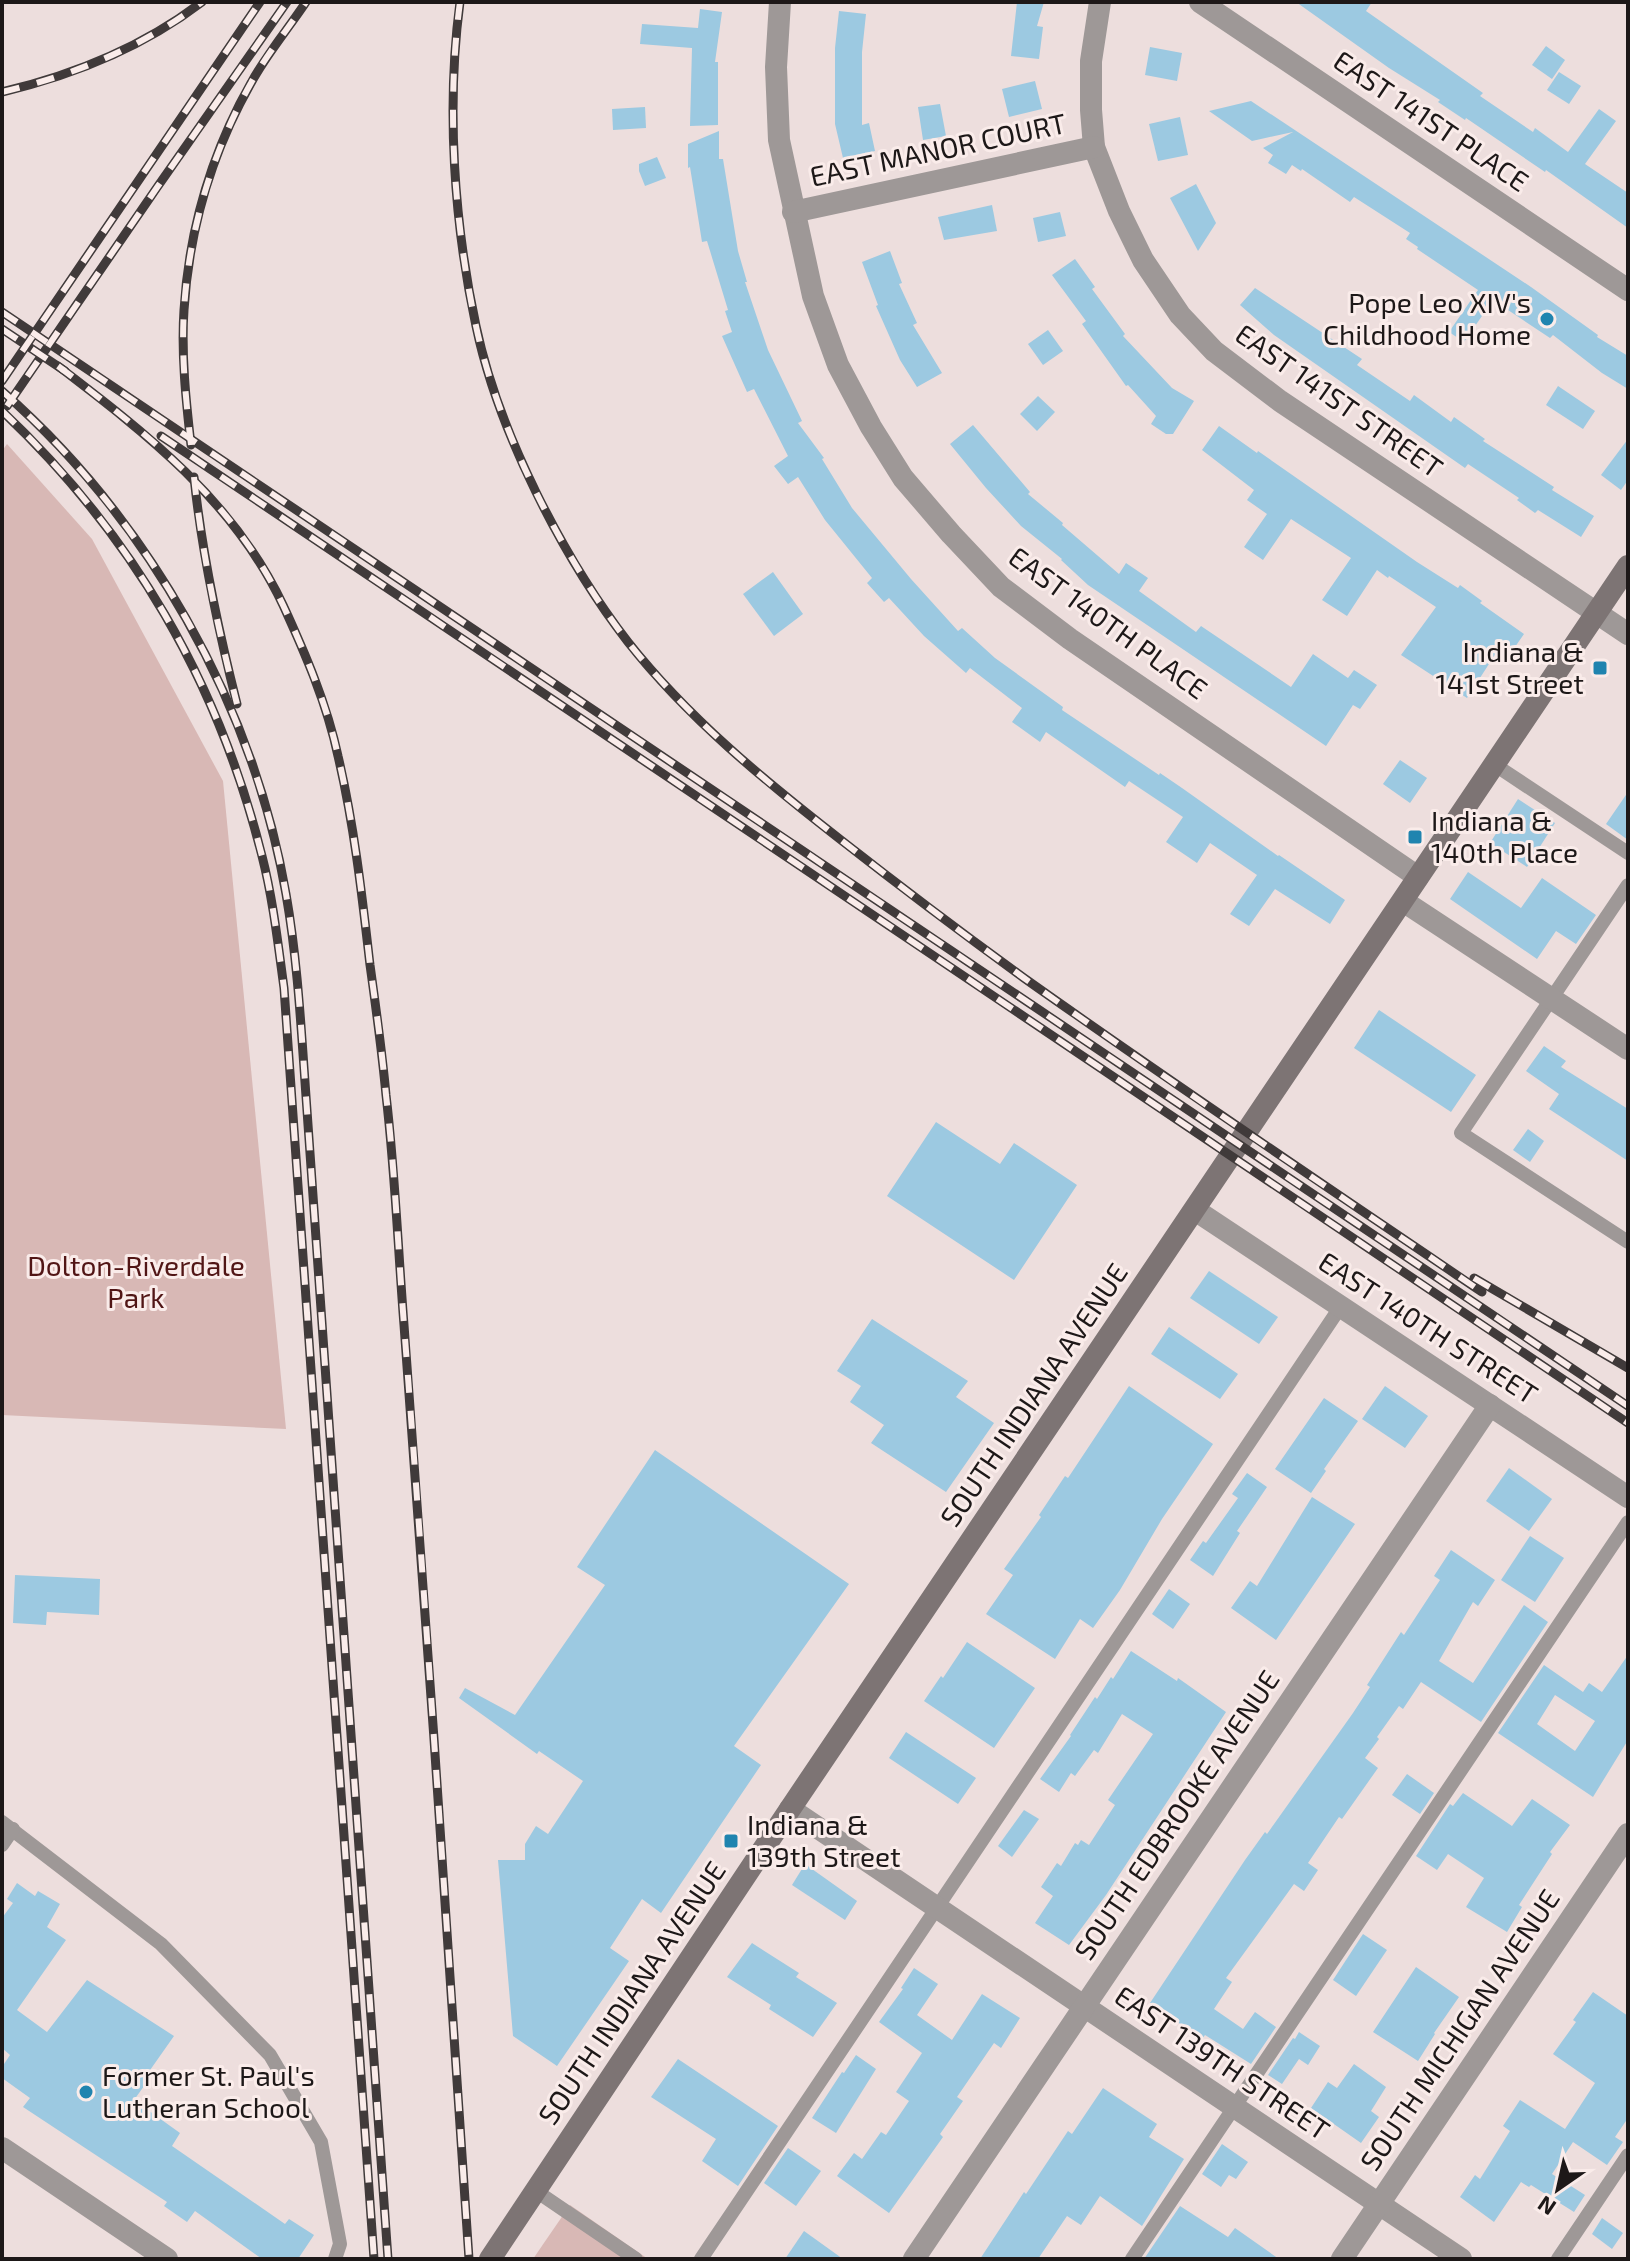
<svg xmlns="http://www.w3.org/2000/svg" width="1630" height="2261" font-family="'Exo 2',sans-serif">
	<style>
		.green { fill: #d8b8b5 }
		.building { fill: #9cc9e1; fill-rule: evenodd }
		.lines { fill: none; stroke-linecap: round; stroke-linejoin: round }
		.service { stroke: #9e9897; stroke-width: 14 }
		.minor { stroke: #9e9897; stroke-width: 22 }
		.tertiary { stroke: #9e9897; stroke-width: 22 }
		.secondary { stroke: #7d7474; stroke-width: 22 }
		.rail-casing { stroke: #403a3a; stroke-width: 9 }
		.rail { stroke: #faecea; stroke-width: 6; stroke-dasharray: 18; stroke-linecap: butt }
		.poi-dot { fill: #2084af; stroke: #faecea; stroke-width: 3 }
		.labels { text-anchor: middle; stroke-width: 6; stroke-linejoin: round; paint-order: stroke }
		.street-label { font-size: 28px; fill: #1d1818; stroke: #faecea }
		.poi-label { font-size: 28px; fill: #1d1818; stroke: #faecea; text-anchor: start }
		.park-label { font-size: 28px; fill: #511515; stroke: #faecea }
	</style>
	<rect width="100%" height="100%" fill="#eddedd"/>
	<!-- green -->
	<g class="green">
		<polygon points="7,444 92,539 223,781 286,1429 2,1415 2,451"/>
		<polygon points="570,2205 648,2259 533,2259"/>
	</g>
	<!-- building -->
	<g class="building">
		<polygon points="1017,2 1044,2 1037,26 1043,27 1039,59 1011,56"/>
		<polygon points="1296,2 1372,2 1366,11 1483,93 1480,96 1533,132 1535,128 1568,152 1599,109 1616,121 1585,164 1628,193 1628,228 1546,170 1545,172 1466,118 1465,120 1438,102 1440,100 1389,68"/>
		<polygon points="700,9 722,12 715,62 718,62 718,125 690,126 692,48 640,44 642,24 698,28"/>
		<polygon points="839,11 866,14 862,52 862,125 869,123 875,151 843,158 835,124 835,48"/>
		<polygon points="1546,46 1565,60 1552,79 1532,65"/>
		<polygon points="1150,47 1182,53 1177,81 1145,75"/>
		<polygon points="1559,72 1581,86 1569,104 1547,90"/>
		<polygon points="1035,81 1042,109 1009,117 1002,89"/>
		<polygon points="1251,101 1531,287 1598,335 1597,337 1628,356 1628,389 1602,373 1553,335 1550,338 1493,300 1464,342 1449,332 1478,290 1417,249 1418,247 1406,239 1410,233 1354,197 1350,202 1302,169 1301,171 1292,165 1286,174 1268,163 1273,155 1263,148 1293,132 1252,141 1209,111"/>
		<polygon points="940,104 946,136 923,140 918,107"/>
		<polygon points="645,107 646,128 613,130 612,109"/>
		<polygon points="1180,117 1188,155 1158,161 1149,124"/>
		<polygon points="719,131 719,159 723,159 738,251 747,282 745,282 768,350 802,421 798,423 824,458 822,459 852,508 911,579 958,631 962,628 995,658 1063,707 1062,710 1159,775 1160,773 1182,788 1278,856 1279,855 1345,900 1330,924 1275,889 1249,926 1230,914 1257,875 1210,843 1197,863 1166,842 1183,817 1129,781 1125,787 1046,732 1040,742 1012,722 1022,708 970,668 966,673 924,636 889,598 884,602 867,583 872,578 825,520 798,477 788,484 774,466 788,456 754,389 747,392 722,336 732,332 725,311 728,310 707,241 702,242 690,167 688,168 688,144"/>
		<polygon points="657,157 666,178 645,186 639,171 639,164"/>
		<polygon points="1196,184 1216,223 1198,251 1170,198"/>
		<polygon points="992,205 997,231 944,240 938,217"/>
		<polygon points="1060,212 1066,236 1038,242 1033,218"/>
		<polygon points="890,251 902,283 899,284 917,323 913,325 942,373 917,387 900,360 876,306 878,305 862,262"/>
		<polygon points="1075,259 1095,287 1092,289 1125,334 1123,336 1172,388 1194,401 1173,434 1166,434 1151,424 1156,416 1128,385 1126,386 1082,324 1086,321 1052,275"/>
		<polygon points="1255,288 1362,359 1357,365 1410,401 1414,395 1451,422 1454,417 1485,439 1483,441 1554,487 1552,490 1594,516 1581,537 1538,510 1535,513 1517,500 1519,498 1468,464 1465,468 1274,335 1240,305"/>
		<polygon points="1048,330 1063,351 1043,365 1028,344"/>
		<polygon points="1558,386 1595,411 1583,429 1546,405"/>
		<polygon points="1038,396 1055,412 1037,431 1020,414"/>
		<polygon points="973,425 1030,492 1028,494 1063,523 1062,525 1119,574 1126,563 1148,578 1139,591 1196,632 1201,626 1291,687 1313,654 1348,678 1354,670 1377,685 1360,709 1353,705 1326,746 1088,585 1061,560 1062,559 1021,526 986,488 950,444"/>
		<polygon points="1219,426 1257,453 1258,451 1417,562 1458,588 1460,585 1482,601 1480,603 1524,634 1508,657 1498,650 1467,698 1401,655 1436,607 1389,576 1388,578 1377,570 1347,616 1322,600 1351,558 1291,519 1263,560 1244,547 1267,514 1247,500 1254,490 1202,450"/>
		<polygon points="1628,439 1628,480 1621,490 1601,475"/>
		<polygon points="773,572 803,614 774,636 743,594"/>
		<polygon points="1400,760 1427,778 1410,803 1383,784"/>
		<polygon points="1628,792 1628,840 1606,824"/>
		<polygon points="1518,799 1555,823 1527,867 1490,843"/>
		<polygon points="1468,872 1521,908 1542,878 1596,915 1576,944 1556,931 1537,959 1450,899"/>
		<polygon points="1379,1010 1476,1075 1451,1112 1354,1048"/>
		<polygon points="1544,1046 1566,1061 1561,1067 1628,1109 1628,1161 1549,1109 1559,1094 1526,1071"/>
		<polygon points="936,1122 1000,1164 1014,1143 1077,1185 1014,1280 887,1196"/>
		<polygon points="1528,1129 1544,1141 1530,1162 1513,1150"/>
		<polygon points="1209,1271 1278,1317 1259,1344 1190,1298"/>
		<polygon points="872,1319 968,1381 956,1397 994,1423 946,1492 871,1443 884,1425 850,1402 861,1386 837,1371"/>
		<polygon points="1169,1327 1238,1374 1220,1399 1151,1354"/>
		<polygon points="1129,1386 1213,1444 1162,1519 1120,1590 1093,1628 1080,1619 1055,1659 986,1614 1013,1575 1004,1569 1041,1517 1039,1515 1065,1476 1068,1478"/>
		<polygon points="1385,1386 1428,1416 1405,1448 1362,1419"/>
		<polygon points="1324,1398 1358,1421 1324,1469 1326,1471 1311,1493 1275,1469"/>
		<polygon points="655,1450 849,1584 734,1746 761,1765 661,1913 642,1899 610,1948 629,1961 557,2066 513,2036 498,1860 525,1860 525,1844 536,1826 548,1834 583,1781 539,1751 537,1754 459,1698 465,1688 515,1715 605,1585 577,1567"/>
		<polygon points="1509,1468 1552,1499 1529,1531 1486,1501"/>
		<polygon points="1247,1473 1267,1487 1237,1531 1240,1533 1213,1576 1190,1560 1203,1541 1206,1543 1238,1498 1232,1494"/>
		<polygon points="1312,1497 1355,1524 1276,1640 1231,1608 1250,1581 1257,1586"/>
		<polygon points="1530,1536 1564,1558 1535,1602 1501,1580"/>
		<polygon points="1451,1550 1495,1580 1478,1606 1473,1602 1439,1661 1473,1683 1524,1605 1548,1622 1481,1722 1421,1682 1403,1709 1399,1706 1377,1737 1379,1739 1365,1758 1378,1768 1342,1819 1339,1817 1308,1863 1318,1870 1304,1891 1294,1884 1226,1978 1232,1982 1214,2009 1243,2029 1255,2012 1276,2027 1251,2064 1205,2035 1202,2039 1150,2003 1245,1860 1265,1832 1267,1834 1353,1713 1370,1687 1367,1685 1401,1632 1404,1635 1440,1580 1434,1576"/>
		<polygon points="15,1575 100,1579 99,1615 47,1612 46,1625 13,1623"/>
		<polygon points="1169,1589 1190,1604 1173,1629 1152,1614"/>
		<polygon points="967,1642 1035,1688 994,1748 924,1701 941,1676 943,1678"/>
		<polygon points="1131,1651 1177,1681 1178,1678 1226,1712 1106,1895 1069,1945 1035,1923 1053,1896 1041,1887 1057,1863 1061,1866 1075,1843 1078,1845 1081,1840 1089,1845 1115,1805 1108,1800 1153,1734 1122,1714 1098,1753 1094,1750 1075,1776 1071,1773 1059,1792 1040,1779 1071,1736 1070,1735 1095,1697 1097,1699 1111,1677 1113,1679"/>
		<path d="M1628,1655V1740L1593,1797L1498,1733L1544,1665L1583,1692L1589,1683L1602,1692ZM1555,1695L1595,1721L1575,1751L1537,1724Z"/>
		<polygon points="906,1732 976,1778 958,1804 889,1758"/>
		<polygon points="1407,1774 1434,1793 1420,1814 1392,1795"/>
		<polygon points="1463,1793 1512,1826 1532,1799 1570,1825 1550,1852 1552,1854 1519,1905 1522,1907 1507,1932 1466,1907 1484,1878 1448,1854 1437,1870 1416,1856 1450,1804 1453,1806"/>
		<polygon points="1024,1810 1039,1819 1012,1857 998,1846"/>
		<polygon points="805,1864 857,1901 845,1920 792,1885"/>
		<polygon points="17,1883 35,1896 38,1891 60,1904 47,1927 66,1940 17,2010 47,2032 87,1980 174,2036 148,2073 152,2075 134,2100 180,2133 172,2146 285,2224 289,2219 314,2235 298,2259 262,2259 195,2211 187,2222 164,2206 167,2202 23,2107 30,2098 2,2078 2,2067 10,2055 2,2048 2,1918 13,1903 7,1899"/>
		<polygon points="1363,1934 1387,1950 1356,1996 1333,1980"/>
		<polygon points="752,1943 799,1973 796,1977 837,2003 813,2037 769,2009 771,2005 727,1977"/>
		<polygon points="1416,1967 1459,1997 1434,2033 1435,2034 1418,2061 1373,2032"/>
		<polygon points="914,1968 938,1984 917,2015 952,2040 982,1994 1020,2018 1001,2048 994,2043 957,2097 963,2101 940,2134 943,2137 889,2213 837,2176 854,2153 862,2159 881,2132 886,2135 909,2101 896,2092 922,2053 879,2022 903,1989 901,1988"/>
		<polygon points="1593,1992 1628,2016 1628,2118 1615,2137 1623,2142 1607,2165 1573,2142 1552,2174 1585,2195 1574,2212 1531,2185 1529,2187 1521,2182 1494,2222 1460,2197 1475,2175 1480,2179 1510,2131 1503,2126 1520,2100 1565,2129 1595,2083 1553,2054 1576,2022 1573,2020"/>
		<polygon points="1299,2032 1320,2046 1308,2065 1299,2059 1282,2084 1268,2075 1293,2038 1295,2039"/>
		<polygon points="856,2055 876,2069 836,2133 812,2118 842,2072 844,2073"/>
		<polygon points="678,2059 778,2126 738,2186 702,2161 716,2139 651,2097"/>
		<polygon points="1354,2064 1386,2087 1371,2111 1379,2117 1361,2143 1311,2108 1328,2082 1337,2088"/>
		<polygon points="1103,2088 1157,2124 1149,2137 1184,2159 1142,2226 1100,2196 1081,2225 1067,2216 1038,2259 980,2259 1024,2192 1026,2194 1068,2131 1072,2134"/>
		<polygon points="1222,2144 1248,2162 1236,2179 1229,2175 1221,2187 1202,2174"/>
		<polygon points="788,2148 821,2171 796,2206 764,2183"/>
		<polygon points="1180,2206 1228,2237 1235,2228 1279,2259 1144,2259"/>
		<polygon points="1602,2218 1623,2233 1612,2249 1592,2234"/>
		<polygon points="804,2231 843,2259 785,2259"/>
	</g>
	<g class="lines">
		<!-- service -->
		<g class="service">
			<polyline points="1495,765 1628,853"/>
			<polyline points="1628,885 1461,1133 1628,1242"/>
			<polyline points="2,1822 161,1944 270,2055 321,2142 340,2244 335,2259"/>
			<polyline points="2,1845 13,1829"/>
			<polyline points="536,2191 636,2259"/>
			<polyline points="701,2259 1341,1306"/>
			<polyline points="1132,2259 1628,1522"/>
			<polyline points="1558,2259 1628,2155"/>
		</g>
		<!-- minor -->
		<g class="minor">
			<polyline points="780,2 776,67 779,140 813,296 838,365 871,427 903,478 951,534 1001,587 1070,639 1418,877"/>
			<polyline points="1100,2 1091,61 1091,110 1094,147 1119,211 1143,260 1180,315 1214,351 1280,401 1628,634"/>
			<polyline points="1200,2 1628,290"/>
			<polyline points="793,212 1094,147"/>
			<polyline points="1403,901 1628,1049"/>
			<polyline points="1195,1210 1628,1497"/>
			<polyline points="790,1809 1461,2259"/>
			<polyline points="914,2259 1490,1405"/>
			<polyline points="1342,2259 1628,1834"/>
		</g>
		<!-- tertiary -->
		<polyline class="tertiary" points="2,2148 167,2259"/>
		<!-- secondary -->
		<polyline class="secondary" points="490,2259 790,1809 1628,566"/>
		<defs>
			<g id="rail">
				<path d="M460,2C446,107 454,223 476,326C498,431 563,558 628,642C688,718 765,781 841,840C901,887 962,933 1024,978C1175,1085 1328,1188 1482,1292"/>
				<path d="M2,92C74,75 143,47 202,2"/>
				<polyline points="2,312 1628,1406"/>
				<polyline points="2,329 65,371"/>
				<path d="M58,366C147,434 234,501 283,605C305,653 327,704 338,756C354,824 362,895 370,965C376,1008 382,1051 386,1095C395,1171 398,1249 404,1325C428,1636 448,1948 469,2259"/>
				<polyline points="2,381 260,2"/>
				<path d="M2,391C147,518 253,703 286,894C296,951 300,1010 304,1068L388,2259"/>
				<polyline points="7,406 158,186 287,2"/>
				<path d="M2,411C133,535 218,681 262,856C273,899 278,944 284,988L374,2259"/>
				<polyline points="161,436 1628,1423"/>
				<path d="M191,445C186,401 181,354 184,310C189,230 212,152 251,83C266,55 288,29 306,2"/>
				<path d="M194,477C202,554 218,629 237,704"/>
				<polyline points="1474,1278 1628,1368"/>
			</g>
		</defs>
		<!-- rail casing -->
		<use href="#rail" class="rail-casing"/>
		<!-- rail -->
		<use href="#rail" class="rail"/>
	</g>
	<!-- markers -->
	<g class="poi-dot">
		<circle cx="1547" cy="319" r="8"/>
		<rect x="1592" y="660" width="16" height="16" rx="4"/>
		<rect x="1407" y="829" width="16" height="16" rx="4"/>
		<rect x="723" y="1833" width="16" height="16" rx="4"/>
		<circle cx="86" cy="2092" r="8"/>
	</g>
	<g class="labels">
		<!-- street labels -->
		<g class="street-label">
			<text transform="translate(1431 121) rotate(34)" y="10">EAST 141ST PLACE</text>
			<text transform="translate(938 150) rotate(-12)" y="10">EAST MANOR COURT</text>
			<text transform="translate(1339 401) rotate(35)" y="10">EAST 141ST STREET</text>
			<text transform="translate(1108 623) rotate(36)" y="10">EAST 140TH PLACE</text>
			<text transform="translate(1428 1328) rotate(33)" y="10">EAST 140TH STREET</text>
			<text transform="translate(1034 1395) rotate(-56)" y="10">SOUTH INDIANA AVENUE</text>
			<text transform="translate(1177 1815) rotate(-56)" y="10">SOUTH EDBROOKE AVENUE</text>
			<text transform="translate(632 1993) rotate(-56)" y="10">SOUTH INDIANA AVENUE</text>
			<text transform="translate(1460 2030) rotate(-56)" y="10">SOUTH MICHIGAN AVENUE</text>
			<text transform="translate(1222 2063) rotate(34)" y="10">EAST 139TH STREET</text>
		</g>
		<!-- poi labels -->
		<g class="poi-label">
			<text x="1531" y="313" text-anchor="end">Pope Leo XIV's<tspan x="1531" dy="32">Childhood Home</tspan></text>
			<text x="1584" y="662" text-anchor="end">Indiana &amp;<tspan x="1584" dy="32">141st Street</tspan></text>
			<text x="1431" y="831">Indiana &amp;<tspan x="1431" dy="32">140th Place</tspan></text>
			<text x="747" y="1835">Indiana &amp;<tspan x="747" dy="32">139th Street</tspan></text>
			<text x="102" y="2086">Former St. Paul's<tspan x="102" dy="32">Lutheran School</tspan></text>
		</g>
		<!-- park labels -->
		<g class="park-label">
			<text x="136" y="1276">Dolton-Riverdale<tspan x="136" dy="32">Park</tspan></text>
		</g>
	</g>
	<!-- border -->
	<rect width="1630" height="2261" fill="none" stroke="#1d1818" stroke-width="8"/>
	<!-- north arrow -->
	<g transform="translate(1558 2189) rotate(214)" stroke="#faecea" stroke-width="6" paint-order="stroke">
	<path d="M0-6L14 30L0 20L-14 30Z" fill="#1d1818"/>
	<text y="-12" font-size="22" font-weight="bold" text-anchor="middle" fill="#1d1818">N</text>
	</g>
</svg>
